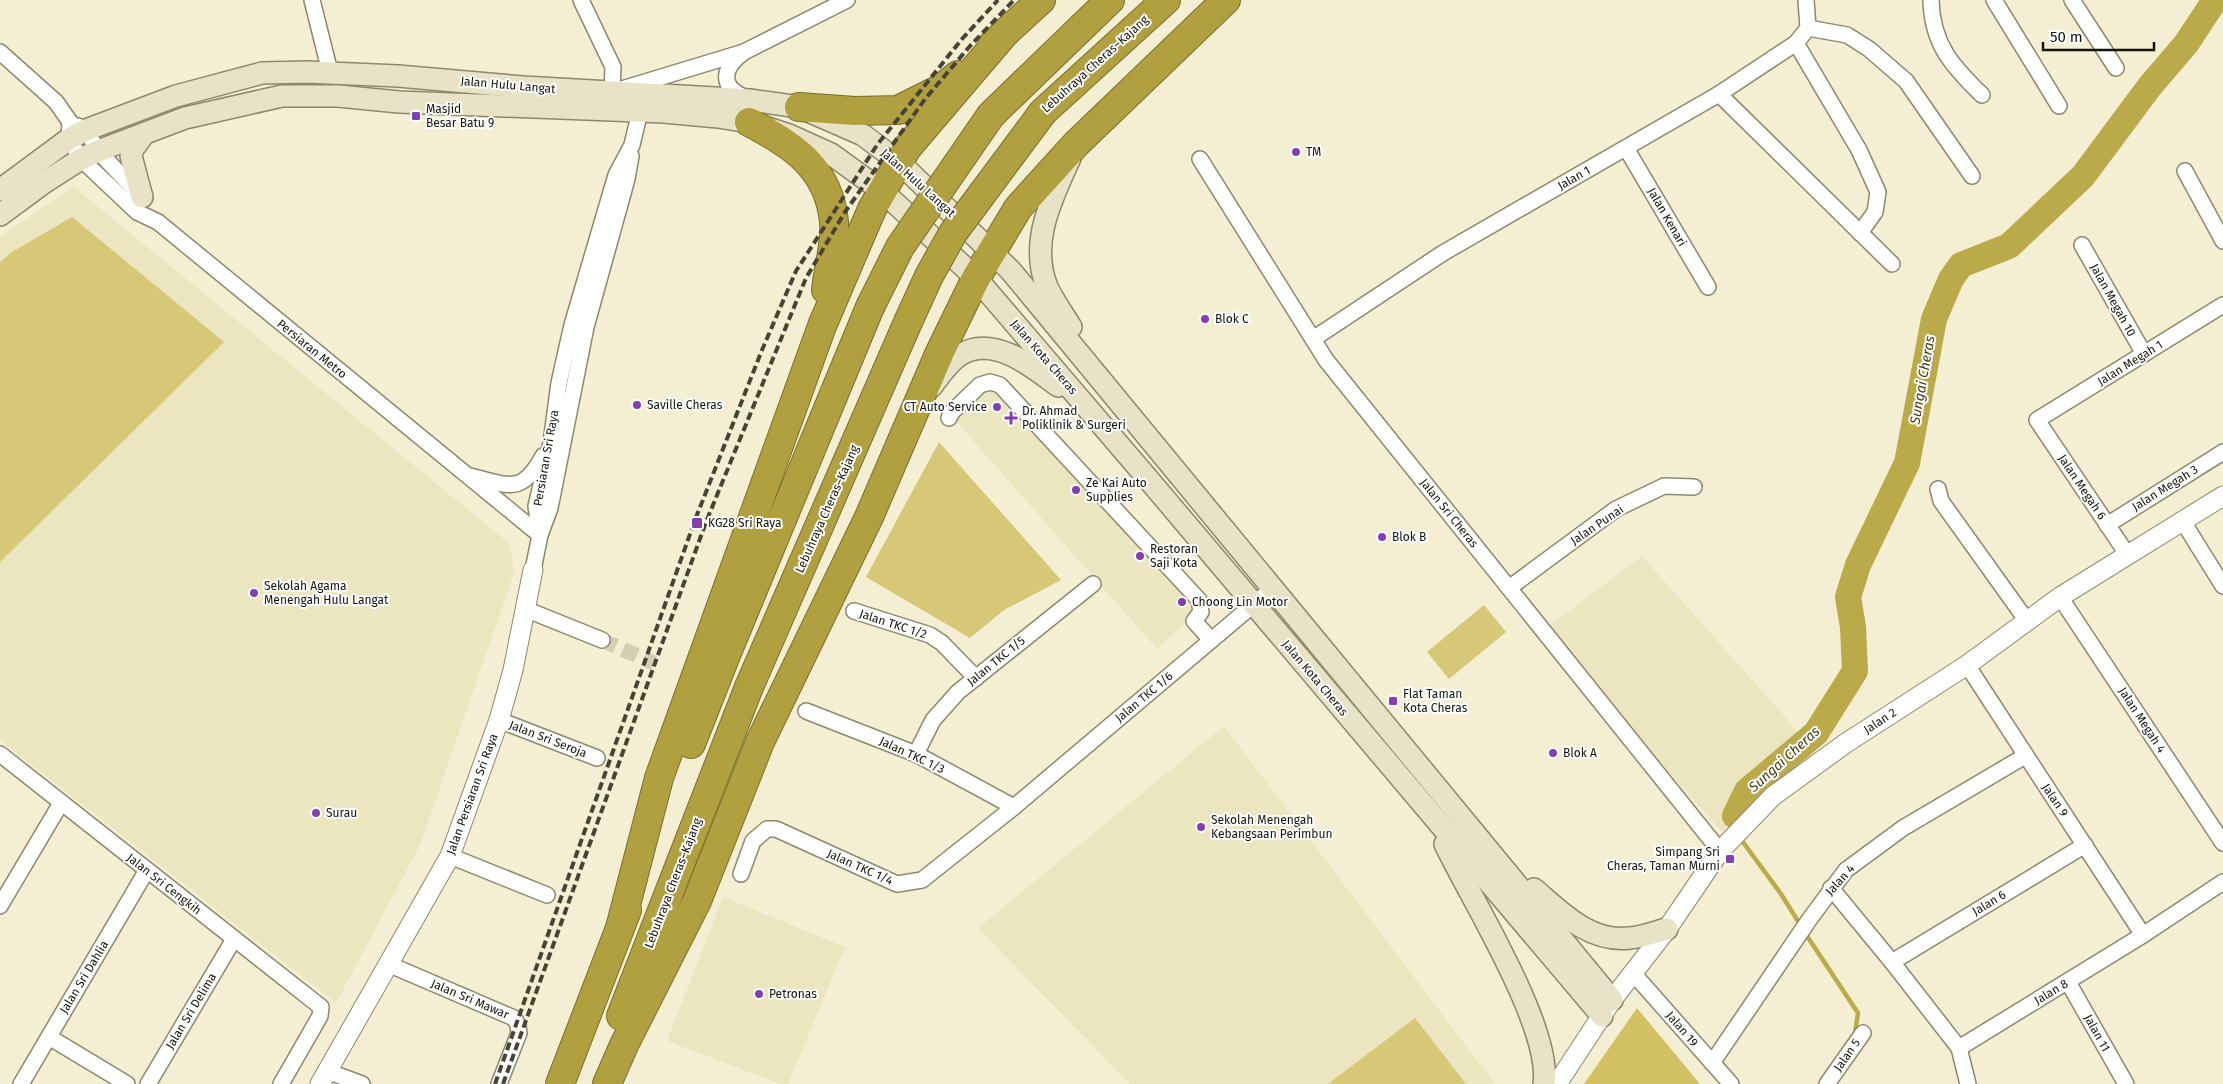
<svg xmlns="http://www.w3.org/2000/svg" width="2223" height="1084" font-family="'Fira Sans',sans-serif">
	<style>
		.built { fill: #ebe5c0 }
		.green { fill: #d7c877 }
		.forest { fill: #d2c162 }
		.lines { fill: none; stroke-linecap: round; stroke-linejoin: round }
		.stream { stroke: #bbaa4a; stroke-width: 4.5 }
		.river { stroke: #bbaa4a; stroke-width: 26 }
		.minor-tunnel { stroke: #d3ceb4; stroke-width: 15; stroke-dasharray: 15 8; stroke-linecap: butt }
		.minor-casing { stroke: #8d886d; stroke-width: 18 }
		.tertiary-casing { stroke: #8d886d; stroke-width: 21 }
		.secondary-casing { stroke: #8d886d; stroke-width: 24 }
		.motorway-casing { stroke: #7a6f2d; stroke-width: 30 }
		.minor { stroke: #fff; stroke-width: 15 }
		.tertiary { stroke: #fff; stroke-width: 19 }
		.secondary { stroke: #e8e2c6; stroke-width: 21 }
		.motorway { stroke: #b1a040; stroke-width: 28 }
		.rail { stroke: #474436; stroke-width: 4; stroke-dasharray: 8 4; stroke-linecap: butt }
		.motorway-bridge-casing { stroke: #7a6f2d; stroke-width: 30; stroke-linecap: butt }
		.motorway-bridge { stroke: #b1a040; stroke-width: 28 }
		.poi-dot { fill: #843eb1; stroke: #fff; stroke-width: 2 }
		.labels { text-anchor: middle; stroke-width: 4; stroke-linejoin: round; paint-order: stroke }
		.street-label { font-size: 12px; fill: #151309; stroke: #fff }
		.poi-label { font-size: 12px; fill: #151309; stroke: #fff; text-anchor: start }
		.water-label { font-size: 14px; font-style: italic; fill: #443c14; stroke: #fff }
	</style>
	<rect width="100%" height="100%" fill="#f4efd2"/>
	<!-- built -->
	<g class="built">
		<polygon points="74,187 510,544 514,573 420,845 336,1003 0,740 0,237"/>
		<polygon points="988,389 998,389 1195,604 1194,614 1157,649 955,420"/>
		<polygon points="1642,556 1801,735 1745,785 1742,797 1723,833 1654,755 1619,710 1548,627"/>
		<polygon points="1224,726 1495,1084 1130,1084 978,928"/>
		<polygon points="723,897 845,947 788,1084 781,1084 667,1041"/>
	</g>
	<!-- green -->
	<g class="green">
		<polygon points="72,217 224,342 0,562 0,262 12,252"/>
		<polygon points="939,442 1061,580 1004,610 970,638 866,577"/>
		<polygon points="1484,605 1506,632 1449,679 1427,652"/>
		<polygon points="1415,1018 1466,1084 1328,1084"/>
	</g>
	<!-- forest -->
	<polygon class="forest" points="1637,1008 1700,1084 1584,1084"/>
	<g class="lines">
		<!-- stream -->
		<g class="stream">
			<polyline points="1740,838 1781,894 1801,926"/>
			<polyline points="1805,933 1858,1013 1855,1033"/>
		</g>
		<!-- river -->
		<polyline class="river" points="1735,816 1747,791 1816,733 1855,671 1853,627 1848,597 1858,565 1907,463 1934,319 1951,279 1961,265 2009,246 2083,176 2150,86 2186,44 2215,0"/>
		<!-- minor-tunnel -->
		<polyline class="minor-tunnel" points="602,640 654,663"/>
		<defs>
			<g id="minor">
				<polyline points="312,0 330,72"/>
				<polyline points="581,0 613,67 612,92 744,52"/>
				<path d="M1931,0C1932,44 1952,66 1982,95"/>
				<polyline points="1994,0 2059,106"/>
				<polyline points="2072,0 2116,68"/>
				<polyline points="1808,28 1847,35 1869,49 1906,81 1972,176"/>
				<polyline points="1796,43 1859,150 1878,192 1875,212 1860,233"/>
				<polyline points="0,52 56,102 70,122"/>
				<polyline points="1719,94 1892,264"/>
				<path d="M749,99C719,88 721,69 744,52L847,0"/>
				<polyline points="70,122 69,139 81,159 137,212 158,222 540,535"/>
				<polyline points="78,126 86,130 98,151 140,195"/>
				<polyline points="1626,148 1708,287"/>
				<polyline points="1200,159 1326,360 1720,851"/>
				<polyline points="2185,171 2223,241"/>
				<polyline points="2082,245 2144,354"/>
				<polyline points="1313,339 1443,253 1719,94 1796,43 1808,28 1806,0"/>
				<polyline points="949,418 952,412 980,385 990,382 1000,385 1199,600 1201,612 1194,621 1211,640"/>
				<path d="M470,476C509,485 521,496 543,456"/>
				<polyline points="1938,489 1941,501 2027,621"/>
				<polyline points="2182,520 2223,586"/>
				<polyline points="2107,525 2223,452"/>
				<polyline points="540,535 536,506 551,443 559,383 572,325 616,175 632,145 640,111"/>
				<polyline points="2127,554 2037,420 2223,305"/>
				<polyline points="533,570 540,535 550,508 586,327 627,179 631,156"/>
				<polyline points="1509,588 1616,509 1664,486 1694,487"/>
				<polyline points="2060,597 2223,843"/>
				<polyline points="525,609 602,640"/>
				<polyline points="854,611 930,635 942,643 976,678"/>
				<polyline points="1967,665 2143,935"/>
				<polyline points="806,711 916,754 1014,807"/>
				<polyline points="499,720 597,758"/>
				<polyline points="0,754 321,1007 320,1016 281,1084"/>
				<polyline points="916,754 933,720 958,692 1093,584"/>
				<polyline points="450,856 547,895"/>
				<polyline points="741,874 753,841 767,829 776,829 897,884 922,880 1014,807 1273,588"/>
				<polyline points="1831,888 1892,962 1959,1048 1968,1084"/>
				<polyline points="0,906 61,803"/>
				<polyline points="1892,962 2085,845"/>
				<polyline points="388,964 514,1018 518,1025 519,1033 499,1084"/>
				<polyline points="1633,973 1731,1084"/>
				<polyline points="2068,982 2126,1084"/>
				<polyline points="49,1037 127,1084"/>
				<polyline points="1959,1048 2143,935 2223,882"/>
				<polyline points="1712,1063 1809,920 1846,870 1903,828 2025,756"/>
				<polyline points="327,1071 362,1084"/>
				<polyline points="21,1084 147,870"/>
				<polyline points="148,1084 234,939"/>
				<polyline points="1827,1084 1863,1033"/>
			</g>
			<g id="tertiary">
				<polyline points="320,1084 450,856 499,720 513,670 533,570"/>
				<polyline points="1557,1084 1612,1000 1667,929 1720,851 1773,796 1846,743 1967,665 2060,597 2223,496"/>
			</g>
			<g id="secondary">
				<path d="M1070,158C1052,198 1029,242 1047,287C1053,300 1063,314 1071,327"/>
				<polyline points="0,190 69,139 86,130 176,96 262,73 307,72 398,76 523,87 750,100 799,107 863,135 899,162 1011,271 1612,1000"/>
				<polyline points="142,197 131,156 133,149 144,134"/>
				<polyline points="0,215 42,184 81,159 98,151 185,118 282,96 338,96 399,102 664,112 718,117 749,122 789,135 831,154 882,191 976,278 1149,480 1602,1016"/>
				<path d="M932,386C940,375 949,362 960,355C993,334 1033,367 1058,386"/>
				<path d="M1445,844C1471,899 1552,1027 1544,1084"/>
				<path d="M1534,889C1562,913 1590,943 1630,938C1642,937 1655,932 1667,929"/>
			</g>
			<g id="motorway">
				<polyline points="992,45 1041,0"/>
				<polyline points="799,107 855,111 898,110 942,88 958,75"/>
				<polyline points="1043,112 1166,0"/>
				<polyline points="991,115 1110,0"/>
				<path d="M749,122C793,145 829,168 834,222C836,244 828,268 826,290"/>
				<polyline points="691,744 726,655 870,307"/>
				<polyline points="620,928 659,778 822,326 872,209 907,148 1005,33"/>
				<polyline points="621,1016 749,687 908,322"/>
				<polyline points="560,1084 627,910"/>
				<polyline points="607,1084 624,1045 697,901 760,742 869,517 940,352 976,278 1018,208 1076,144 1226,0"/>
			</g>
		</defs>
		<!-- minor casing -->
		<use href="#minor" class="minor-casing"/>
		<!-- tertiary casing -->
		<use href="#tertiary" class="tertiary-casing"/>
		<!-- secondary casing -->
		<use href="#secondary" class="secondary-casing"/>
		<!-- motorway casing -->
		<use href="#motorway" class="motorway-casing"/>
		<!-- minor -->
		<use href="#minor" class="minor"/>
		<!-- tertiary -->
		<use href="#tertiary" class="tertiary"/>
		<!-- secondary -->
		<use href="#secondary" class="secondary"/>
		<!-- motorway -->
		<use href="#motorway" class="motorway"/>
		<!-- rail -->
		<g class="rail">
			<polyline points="495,1084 695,520 762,350 796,271 877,145 962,39 998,0"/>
			<polyline points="503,1084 706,522 806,278 845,212 925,99 970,46 1014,0"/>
		</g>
		<defs>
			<g id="motorway-bridge">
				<polyline points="870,307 900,247 991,115"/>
				<polyline points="908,322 929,276 953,233 1043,112"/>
			</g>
		</defs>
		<!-- motorway-bridge casing -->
		<use href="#motorway-bridge" class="motorway-bridge-casing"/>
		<!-- motorway-bridge -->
		<use href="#motorway-bridge" class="motorway-bridge"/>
	</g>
	<!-- markers -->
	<g class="poi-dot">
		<rect x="411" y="111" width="10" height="10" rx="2.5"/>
		<circle cx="1296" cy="152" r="5"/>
		<circle cx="1205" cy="319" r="5"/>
		<circle cx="637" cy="405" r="5"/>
		<circle cx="997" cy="407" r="5"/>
		<path d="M1008.5 410.5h5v5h5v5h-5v5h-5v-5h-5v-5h5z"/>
		<circle cx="1076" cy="490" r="5"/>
		<rect x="691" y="517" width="12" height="12" rx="2.5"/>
		<circle cx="1382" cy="537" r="5"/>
		<circle cx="1140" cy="556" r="5"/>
		<circle cx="254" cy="593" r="5"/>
		<circle cx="1182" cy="602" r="5"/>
		<rect x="1388" y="696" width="10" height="10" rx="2.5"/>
		<circle cx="1553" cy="753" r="5"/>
		<circle cx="316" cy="813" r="5"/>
		<circle cx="1201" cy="827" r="5"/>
		<rect x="1725" y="854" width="10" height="10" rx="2.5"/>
		<circle cx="759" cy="994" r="5"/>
	</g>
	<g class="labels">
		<!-- street labels -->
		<g class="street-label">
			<text transform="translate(1095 64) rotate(-42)" y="4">Lebuhraya Cheras–Kajang</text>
			<text transform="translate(508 85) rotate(5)" y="4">Jalan Hulu Langat</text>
			<text transform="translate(1574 178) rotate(-30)" y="4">Jalan 1</text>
			<text transform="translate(918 183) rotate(42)" y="4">Jalan Hulu Langat</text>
			<text transform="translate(1667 217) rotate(60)" y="4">Jalan Kenari</text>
			<text transform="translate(2113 300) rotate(61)" y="4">Jalan Megah 10</text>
			<text transform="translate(312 349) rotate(39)" y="4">Persiaran Metro</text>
			<text transform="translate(1044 357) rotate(49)" y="4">Jalan Kota Cheras</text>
			<text transform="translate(2130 363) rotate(-32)" y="4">Jalan Megah 1</text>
			<text transform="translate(546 458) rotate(-80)" y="4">Persiaran Sri Raya</text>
			<text transform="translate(2082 487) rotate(56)" y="4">Jalan Megah 6</text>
			<text transform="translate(2165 488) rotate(-32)" y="4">Jalan Megah 3</text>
			<text transform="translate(827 509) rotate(-66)" y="4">Lebuhraya Cheras–Kajang</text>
			<text transform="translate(1449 513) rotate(51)" y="4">Jalan Sri Cheras</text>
			<text transform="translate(1597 525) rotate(-34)" y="4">Jalan Punai</text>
			<text transform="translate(893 624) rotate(18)" y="4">Jalan TKC 1/2</text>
			<text transform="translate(996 661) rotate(-39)" y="4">Jalan TKC 1/5</text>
			<text transform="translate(1315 678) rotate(50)" y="4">Jalan Kota Cheras</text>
			<text transform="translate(1144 697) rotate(-40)" y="4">Jalan TKC 1/6</text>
			<text transform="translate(2142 720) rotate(57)" y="4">Jalan Megah 4</text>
			<text transform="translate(1880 721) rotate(-33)" y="4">Jalan 2</text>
			<text transform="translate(548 739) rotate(21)" y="4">Jalan Sri Seroja</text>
			<text transform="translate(912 755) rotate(25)" y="4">Jalan TKC 1/3</text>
			<text transform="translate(472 794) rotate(-70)" y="4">Jalan Persiaran Sri Raya</text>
			<text transform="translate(2055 800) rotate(56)" y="4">Jalan 9</text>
			<text transform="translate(860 867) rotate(24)" y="4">Jalan TKC 1/4</text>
			<text transform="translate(1840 880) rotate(-48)" y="4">Jalan 4</text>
			<text transform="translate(673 883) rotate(-69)" y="4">Lebuhraya Cheras–Kajang</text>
			<text transform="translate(164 884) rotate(38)" y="4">Jalan Sri Cengkih</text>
			<text transform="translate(1989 903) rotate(-31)" y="4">Jalan 6</text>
			<text transform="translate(84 977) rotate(-59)" y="4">Jalan Sri Dahlia</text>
			<text transform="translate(2051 992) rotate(-31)" y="4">Jalan 8</text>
			<text transform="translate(470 999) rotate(23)" y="4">Jalan Sri Mawar</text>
			<text transform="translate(191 1011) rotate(-59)" y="4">Jalan Sri Delima</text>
			<text transform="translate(1682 1029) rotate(49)" y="4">Jalan 19</text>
			<text transform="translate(2097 1033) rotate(61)" y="4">Jalan 11</text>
			<text transform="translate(1847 1055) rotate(-55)" y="4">Jalan 5</text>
		</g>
		<!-- poi labels -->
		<g class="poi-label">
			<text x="426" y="113">Masjid<tspan x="426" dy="14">Besar Batu 9</tspan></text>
			<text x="1306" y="156">TM</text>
			<text x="1215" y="323">Blok C</text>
			<text x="647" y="409">Saville Cheras</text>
			<text x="987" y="411" text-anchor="end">CT Auto Service</text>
			<text x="1022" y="415">Dr. Ahmad<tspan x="1022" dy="14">Poliklinik &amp; Surgeri</tspan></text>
			<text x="1086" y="487">Ze Kai Auto<tspan x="1086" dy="14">Supplies</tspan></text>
			<text x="708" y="527">KG28 Sri Raya</text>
			<text x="1392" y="541">Blok B</text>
			<text x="1150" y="553">Restoran<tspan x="1150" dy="14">Saji Kota</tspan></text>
			<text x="264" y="590">Sekolah Agama<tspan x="264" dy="14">Menengah Hulu Langat</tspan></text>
			<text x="1192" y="606">Choong Lin Motor</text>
			<text x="1403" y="698">Flat Taman<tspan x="1403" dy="14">Kota Cheras</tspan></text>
			<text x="1563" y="757">Blok A</text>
			<text x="326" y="817">Surau</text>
			<text x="1211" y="824">Sekolah Menengah<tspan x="1211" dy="14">Kebangsaan Perimbun</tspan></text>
			<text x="1720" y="856" text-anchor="end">Simpang Sri<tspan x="1720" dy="14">Cheras, Taman Murni</tspan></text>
			<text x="769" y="998">Petronas</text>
		</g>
		<!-- water labels -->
		<g class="water-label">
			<text transform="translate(1922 380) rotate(-80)" y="5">Sungai Cheras</text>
			<text transform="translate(1784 759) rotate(-42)" y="5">Sungai Cheras</text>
		</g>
	</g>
	<!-- scale -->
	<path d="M2043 42v8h111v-8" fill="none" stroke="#151309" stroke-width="2.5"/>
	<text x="2050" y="42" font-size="15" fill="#151309" stroke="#ffffff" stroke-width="4" paint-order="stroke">50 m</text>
</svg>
